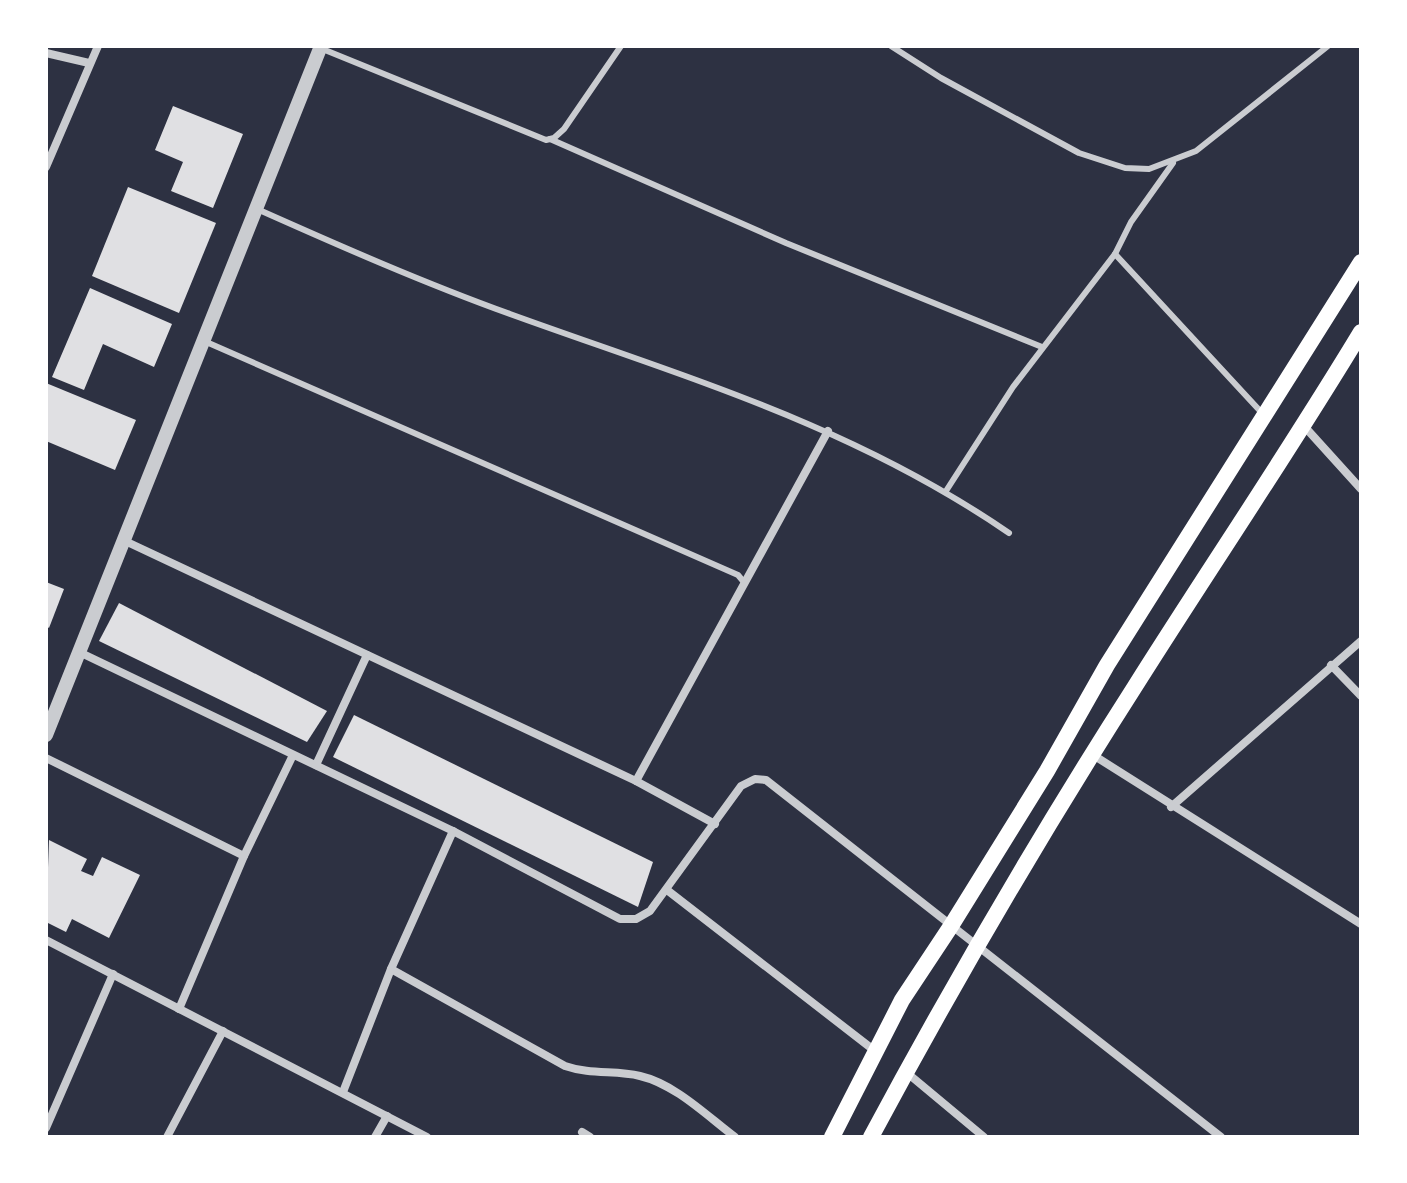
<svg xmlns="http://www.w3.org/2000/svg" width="1407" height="1183" font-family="Montserrat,sans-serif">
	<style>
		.building { fill: #e0e0e3 }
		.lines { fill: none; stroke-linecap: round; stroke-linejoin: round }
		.service { stroke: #caccd0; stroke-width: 6 }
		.minor { stroke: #caccd0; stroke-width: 8 }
		.tertiary { stroke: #caccd0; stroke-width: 14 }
		.secondary { stroke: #fff; stroke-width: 16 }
	</style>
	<rect width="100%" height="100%" fill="#2d3142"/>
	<!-- building -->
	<g class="building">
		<polygon points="173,106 243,134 213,208 171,191 183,162 155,150"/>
		<polygon points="128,187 216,223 179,313 92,276"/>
		<polygon points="90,288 172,324 154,367 103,344 84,390 52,377"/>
		<polygon points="46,383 136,420 115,470 46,441"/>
		<polygon points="46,582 64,589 49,628 46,626"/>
		<polygon points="119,603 327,711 307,742 99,641"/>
		<polygon points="354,715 653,862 638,907 333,757"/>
		<polygon points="49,840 87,859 81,871 93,876 102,857 140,875 109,938 72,919 66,932 46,922"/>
	</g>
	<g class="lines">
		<!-- service -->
		<g class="service">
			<polyline points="891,46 941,78 1079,153 1125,168 1149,169 1196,151 1328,46"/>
			<polyline points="320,48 546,140 554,138 564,129 621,46"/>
			<polyline points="550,139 786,243 1042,347"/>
			<path d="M257,209C340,246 424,283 510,314C687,378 852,425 1009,533"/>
			<polyline points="1115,254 1262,413"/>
			<polyline points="204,341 738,575 743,581"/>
			<polyline points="946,491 1013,387 1115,254 1131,222 1173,163"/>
		</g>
		<!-- minor -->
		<g class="minor">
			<polyline points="46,53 89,63"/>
			<polyline points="46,167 98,46"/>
			<polyline points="1304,426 1361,489"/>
			<polyline points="125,541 636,781 715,824"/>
			<polyline points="79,652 453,831 620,919 636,919 650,911 741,786 755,779 766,780 1221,1137"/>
			<polyline points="1331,665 1361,696"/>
			<polyline points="1093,755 1361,924"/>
			<polyline points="46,758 244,856"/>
			<polyline points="316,765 367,655"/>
			<polyline points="636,781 828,431"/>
			<polyline points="1171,807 1361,641"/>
			<polyline points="667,890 875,1051"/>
			<polyline points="46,940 427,1137"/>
			<path d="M391,969L565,1066C591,1075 615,1070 640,1076C675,1084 707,1116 735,1137"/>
			<polyline points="179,1009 244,856 293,755"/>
			<polyline points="906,1072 984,1137"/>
			<polyline points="343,1092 391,969 453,831"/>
			<polyline points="46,1128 113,974"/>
			<polyline points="582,1132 590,1137"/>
			<polyline points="167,1137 223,1031"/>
			<polyline points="375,1137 387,1116"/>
		</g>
		<!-- tertiary -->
		<polyline class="tertiary" points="46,735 321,46"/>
		<!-- secondary -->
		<g class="secondary">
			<polyline points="832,1137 902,1000 951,926 1047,771 1107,665 1361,262"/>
			<path d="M871,1137C953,984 1040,835 1134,688C1209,569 1288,453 1361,332"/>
		</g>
	</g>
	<!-- border -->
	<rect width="1407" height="1183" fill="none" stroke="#ffffff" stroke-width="96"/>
</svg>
